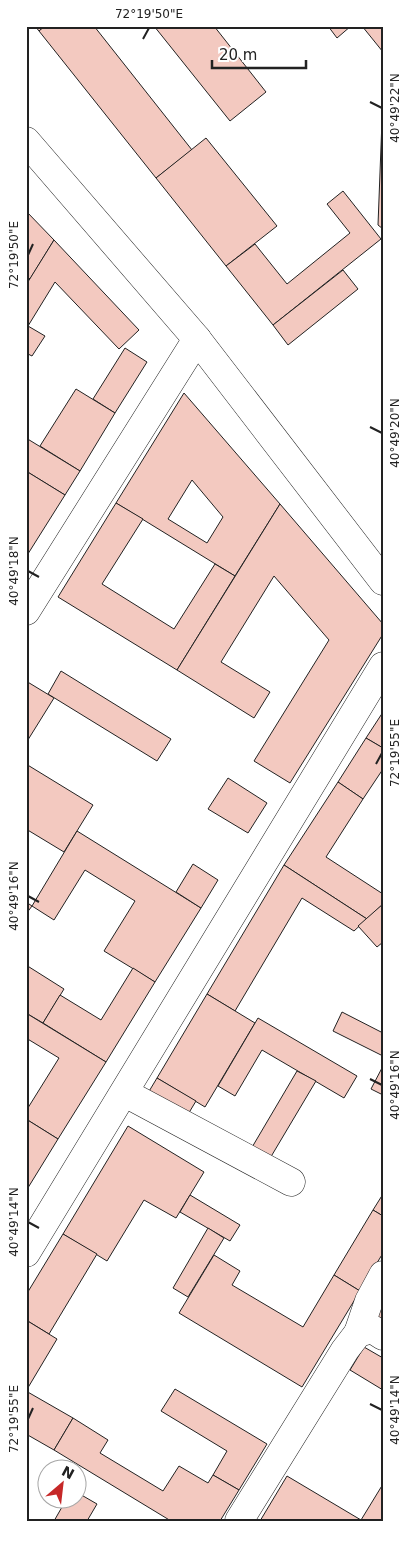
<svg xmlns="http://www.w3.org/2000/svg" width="409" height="1547" font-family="'DejaVu Sans',sans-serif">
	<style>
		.building { fill: #f3c9c0; stroke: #222; fill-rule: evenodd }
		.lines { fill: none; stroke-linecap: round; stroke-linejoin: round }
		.minor-casing { stroke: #222; stroke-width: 29 }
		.minor { stroke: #fff; stroke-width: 28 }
		.ticks { fill: none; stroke: #222; stroke-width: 2 }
		.neatline { fill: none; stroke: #222; stroke-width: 2 }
		.ticks-label { font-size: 12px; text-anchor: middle; fill: #222 }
	</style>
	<rect width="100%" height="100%" fill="#fff"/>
	<!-- building -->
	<g class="building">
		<polygon points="35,26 45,26 39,31"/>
		<polygon points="45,26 94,26 192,150 156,178 39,31"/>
		<polygon points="154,26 214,26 266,92 230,121"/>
		<polygon points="328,26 351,26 337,38"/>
		<polygon points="362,26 383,26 383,52"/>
		<polygon points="382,120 383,120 383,229 378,225"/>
		<polygon points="206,138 277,226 226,266 156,178"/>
		<polygon points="343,191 381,239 273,325 226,266 255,244 287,284 350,233 327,204"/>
		<polygon points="26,211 54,240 30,279 26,275"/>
		<polygon points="54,240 139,330 119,349 55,282 28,326 45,336 32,356 26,353 26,285"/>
		<polygon points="343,270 358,289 288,345 273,325"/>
		<polygon points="125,348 147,362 115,413 93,399"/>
		<polygon points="76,389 115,413 80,471 40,446"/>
		<path d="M184,393L280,504L235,576L116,503ZM192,480L223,517L207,543L168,519Z"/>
		<polygon points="26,438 80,471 65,495 26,471"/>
		<polygon points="26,471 65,495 26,557"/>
		<polygon points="116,503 143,519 102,584 174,629 215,564 235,576 177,670 58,597"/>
		<polygon points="280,504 383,624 383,634 290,783 254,761 329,640 274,576 221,662 270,692 254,718 177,670"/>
		<polygon points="61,671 171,739 157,761 48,694"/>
		<polygon points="26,681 54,698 26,743"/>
		<polygon points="383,712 383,748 366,738"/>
		<polygon points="366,738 383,748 383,769 363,799 338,782"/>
		<polygon points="26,764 93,805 64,852 26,829"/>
		<polygon points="228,778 267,803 248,833 208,809"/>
		<polygon points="338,782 363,799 326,857 383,894 383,904 367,919 284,865"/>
		<polygon points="77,831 201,908 155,982 104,951 135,901 85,870 54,920 32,906"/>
		<polygon points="193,864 218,880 201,908 176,892"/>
		<polygon points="284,865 367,919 354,931 302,898 235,1011 207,994"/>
		<polygon points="26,902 32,906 26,914"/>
		<polygon points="383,904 383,942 377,947 358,926"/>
		<polygon points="26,965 64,989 43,1023 26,1013"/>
		<polygon points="133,968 155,982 106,1062 43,1023 60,995 101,1020"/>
		<polygon points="207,994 255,1023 205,1107 157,1078"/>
		<polygon points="342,1012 383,1033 383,1056 333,1031"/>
		<polygon points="26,1013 106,1062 58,1139 26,1119 26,1111 59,1058 26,1038"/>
		<polygon points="258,1018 357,1076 344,1098 262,1050 235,1096 218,1086"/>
		<polygon points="383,1066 383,1095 371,1089"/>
		<polygon points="297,1071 316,1081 269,1160 251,1149"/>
		<polygon points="157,1078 196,1101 187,1116 148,1093"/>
		<polygon points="26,1119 58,1139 26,1191"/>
		<polygon points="128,1126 204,1172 176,1218 144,1200 107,1261 63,1234"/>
		<polygon points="383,1194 383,1216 373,1210"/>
		<polygon points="190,1195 240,1225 230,1241 180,1212"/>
		<polygon points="373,1210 383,1216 383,1253 360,1291 334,1275"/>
		<polygon points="208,1228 224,1238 188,1297 173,1288"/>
		<polygon points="63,1234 97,1254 49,1334 26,1320 26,1295"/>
		<polygon points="214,1255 240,1271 232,1285 303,1327 334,1275 360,1291 302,1387 179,1313"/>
		<polygon points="383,1300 383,1323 373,1317"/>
		<polygon points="26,1320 57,1339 26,1391"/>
		<polygon points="364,1347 383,1358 383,1390 350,1370"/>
		<polygon points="175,1389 267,1444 239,1490 213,1475 227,1451 161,1411"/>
		<polygon points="26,1391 73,1418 54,1450 26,1434"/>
		<polygon points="73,1418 108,1440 100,1453 163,1491 179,1466 208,1483 213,1475 239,1490 220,1521 171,1521 54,1450"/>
		<polygon points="287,1476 361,1520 361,1521 260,1521"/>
		<polygon points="383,1484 383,1521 361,1521 361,1520"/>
		<polygon points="78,1493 97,1504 87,1521 54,1521 66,1500 78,1500"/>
	</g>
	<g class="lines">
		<defs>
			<g id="minor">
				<polyline points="26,141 197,339 383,581"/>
				<polyline points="26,611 197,339"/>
				<polyline points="125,1093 291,1182"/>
				<polyline points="26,1253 383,666"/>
				<polyline points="358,1333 369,1301 383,1275"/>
				<polyline points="239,1521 345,1350 358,1333 372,1329 383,1336"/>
			</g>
		</defs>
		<!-- minor casing -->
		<use href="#minor" class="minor-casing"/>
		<!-- minor -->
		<use href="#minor" class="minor"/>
	</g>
	<!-- ticks -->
	<path class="ticks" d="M143,39L149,28M370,102L382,108M28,255L33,244M370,427L382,433M28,571L39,577M376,764L382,753M28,896L39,902M370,1079L382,1085M28,1222L39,1228M370,1404L382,1410M28,1419L33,1408"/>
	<!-- border -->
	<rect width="409" height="1547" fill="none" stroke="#ffffff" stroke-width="55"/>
	<!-- north arrow -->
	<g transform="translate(62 1484) rotate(28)"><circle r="24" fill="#ffffff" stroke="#a7a7a7"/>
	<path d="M0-4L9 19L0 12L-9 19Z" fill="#c62828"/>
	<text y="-8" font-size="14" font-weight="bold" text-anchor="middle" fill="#222222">N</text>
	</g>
	<!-- scale -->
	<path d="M212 60v8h94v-8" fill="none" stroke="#222222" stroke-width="2.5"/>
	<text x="219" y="60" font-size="15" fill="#222222" stroke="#ffffff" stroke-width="4" paint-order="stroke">20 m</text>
	<rect x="28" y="28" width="354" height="1492" class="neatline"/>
	<g class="ticks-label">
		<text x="149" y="18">72°19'50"E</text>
		<text transform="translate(395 108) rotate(-90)" y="4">40°49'22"N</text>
		<text transform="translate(14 255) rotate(-90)" y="4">72°19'50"E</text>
		<text transform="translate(395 433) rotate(-90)" y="4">40°49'20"N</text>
		<text transform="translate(14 571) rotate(-90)" y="4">40°49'18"N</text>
		<text transform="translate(395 753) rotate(-90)" y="4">72°19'55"E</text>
		<text transform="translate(14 896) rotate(-90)" y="4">40°49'16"N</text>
		<text transform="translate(395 1085) rotate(-90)" y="4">40°49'16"N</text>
		<text transform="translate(14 1222) rotate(-90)" y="4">40°49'14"N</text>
		<text transform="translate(395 1410) rotate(-90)" y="4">40°49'14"N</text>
		<text transform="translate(14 1419) rotate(-90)" y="4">72°19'55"E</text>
	</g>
</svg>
